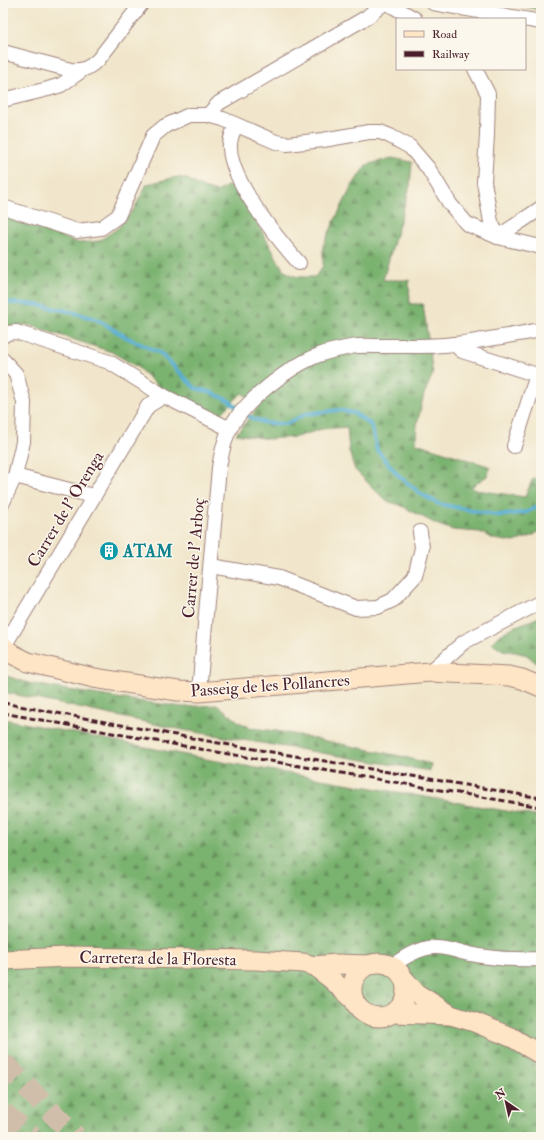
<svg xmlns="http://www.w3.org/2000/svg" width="544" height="1140" font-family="'IM FELL Double Pica',serif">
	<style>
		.forest { fill: url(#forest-firs); stroke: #62684e }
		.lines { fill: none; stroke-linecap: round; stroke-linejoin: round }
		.stream { stroke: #56add2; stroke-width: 4 }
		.highway-tunnel { stroke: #d0beab; stroke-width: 22; stroke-dasharray: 22 11; stroke-linecap: butt }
		.street-casing { stroke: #9e827b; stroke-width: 16 }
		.secondary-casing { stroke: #9e827b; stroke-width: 21 }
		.street { stroke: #fff; stroke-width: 14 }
		.secondary { stroke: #fee5c5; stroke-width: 19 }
		.rail { stroke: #4a1f2b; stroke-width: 3; stroke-dasharray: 6 3; stroke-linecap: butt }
		.labels { text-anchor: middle; stroke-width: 3; stroke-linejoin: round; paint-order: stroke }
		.street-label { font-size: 17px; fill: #4a1f2b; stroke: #fbf7ec }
		.culture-label { font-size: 17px; font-weight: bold; fill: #0d838f; stroke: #fbf7ec; text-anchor: start }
	</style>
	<defs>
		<pattern id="forest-firs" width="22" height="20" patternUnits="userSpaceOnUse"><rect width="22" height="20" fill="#7ab270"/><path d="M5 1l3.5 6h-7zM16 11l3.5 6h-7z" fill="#66905c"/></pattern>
	</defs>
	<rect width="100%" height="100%" fill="#fbf7ec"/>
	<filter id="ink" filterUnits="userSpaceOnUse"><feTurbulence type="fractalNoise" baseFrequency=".025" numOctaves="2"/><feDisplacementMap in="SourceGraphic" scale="8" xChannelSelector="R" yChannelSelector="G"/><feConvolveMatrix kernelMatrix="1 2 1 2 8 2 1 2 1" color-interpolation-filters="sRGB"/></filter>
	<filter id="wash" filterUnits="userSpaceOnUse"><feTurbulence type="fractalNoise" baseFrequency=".012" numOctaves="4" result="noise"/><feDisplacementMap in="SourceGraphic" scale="16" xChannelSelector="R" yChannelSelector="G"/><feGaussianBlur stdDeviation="0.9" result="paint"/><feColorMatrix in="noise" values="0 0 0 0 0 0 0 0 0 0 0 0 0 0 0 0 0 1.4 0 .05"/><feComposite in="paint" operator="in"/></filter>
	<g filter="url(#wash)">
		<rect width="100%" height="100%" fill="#f1e6cb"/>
		<!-- forest -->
		<g class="forest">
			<polygon points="504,3 541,3 541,10"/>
			<polygon points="392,158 412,162 410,186 383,280 409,280 410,304 423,304 433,374 424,394 417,424 416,443 491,467 487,476 471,487 476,490 525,497 532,480 541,475 541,530 532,536 514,542 494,539 480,532 453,530 436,524 400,505 386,501 355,470 349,451 347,427 322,429 296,437 269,439 236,434 260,405 242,393 220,415 160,388 137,367 112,352 29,325 18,325 3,327 3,216 79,243 99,241 118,228 134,209 147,184 177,177 187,179 203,188 217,192 227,186 237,187 284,271 297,277 315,277 323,266 323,246 334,222 352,186 366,165"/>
			<path d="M541,616V667L527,655L515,652L503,650L492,643C508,625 521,626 541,616Z"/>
			<polygon points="3,675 32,684 123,699 183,707 218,705 239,722 251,728 277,731 400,756 431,764 430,771 183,730 3,692"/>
			<polygon points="3,719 211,760 541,817 541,1137 3,1137"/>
		</g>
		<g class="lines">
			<!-- stream -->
			<polyline class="stream" points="3,302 39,305 72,312 96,319 126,337 160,353 195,388 210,392 228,400 253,419 266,423 286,424 306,414 339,410 354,413 371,425 377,450 399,476 421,494 439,504 495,515 506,515 527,512 541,505"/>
		</g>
	</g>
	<g filter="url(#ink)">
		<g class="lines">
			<!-- highway-tunnel -->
			<g class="highway-tunnel">
				<polyline points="3,1063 76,1137"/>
				<polyline points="3,1113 33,1137"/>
			</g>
			<defs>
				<g id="street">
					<polyline points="387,3 415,19"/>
					<polyline points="433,3 541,22"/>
					<path d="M3,52L71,70C84,71 88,68 98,60L142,3"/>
					<polyline points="475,69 488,94 487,135 484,182 491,222 498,237"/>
					<polyline points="3,100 48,89 61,85 81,71"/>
					<polyline points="208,115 219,103 367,17 384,3"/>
					<path d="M236,125C233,132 229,140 230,148C231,182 277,238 299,263"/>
					<polyline points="3,207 77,231 101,228 118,216 153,136 165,126 189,115 208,115 223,119 276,142 287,144 323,140 369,132 380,132 390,136 410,147 428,168 450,204 467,224 498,237 541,247"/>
					<polyline points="498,237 541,208"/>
					<polyline points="3,336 7,333 16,332 109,362 164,396 230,429"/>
					<polyline points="454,344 462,351 537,375 514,446"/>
					<polyline points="3,360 16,374 24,402 23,442 15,476 3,502"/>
					<polyline points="15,476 93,496"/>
					<polyline points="211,566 279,578 356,608 378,607 393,600 415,576 422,548 420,532"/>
					<polyline points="3,648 148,406 164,396"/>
					<polyline points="430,672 464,642 541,602"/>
					<path d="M199,692L219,468C221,455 224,442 229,430C243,402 290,366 319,355C329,351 340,349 351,347C361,345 372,346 381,346C406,346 430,347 454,344C483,341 512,335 541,330"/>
					<path d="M392,966C404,957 418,948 434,947C446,946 458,952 470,954C494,959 517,960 541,959"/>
				</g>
				<g id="secondary">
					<polyline points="3,647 14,655 28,662 94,678 178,691 199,692 430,672 509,676 522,679 541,687"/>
					<polyline points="3,960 67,957 256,960 303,963 314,966 336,964 370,965"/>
					<circle cx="379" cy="990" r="27"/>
					<polyline points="314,966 331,979 354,1000"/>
					<polyline points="405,980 416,993 451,1015 474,1022 513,1038 541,1055"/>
					<polyline points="393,1013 450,1015"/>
				</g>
			</defs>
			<!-- street casing -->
			<use href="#street" class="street-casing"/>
			<!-- secondary casing -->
			<use href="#secondary" class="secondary-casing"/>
			<!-- street -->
			<use href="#street" class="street"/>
			<!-- secondary -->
			<use href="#secondary" class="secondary"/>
			<!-- rail -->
			<g class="rail">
				<polyline points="3,703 213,742 541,798"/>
				<polyline points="3,713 211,751 541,807"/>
			</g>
		</g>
	</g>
	<!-- icons -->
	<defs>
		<symbol id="building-disc" viewBox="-11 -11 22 22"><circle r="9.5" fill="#0f9aa8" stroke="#fbf7ec"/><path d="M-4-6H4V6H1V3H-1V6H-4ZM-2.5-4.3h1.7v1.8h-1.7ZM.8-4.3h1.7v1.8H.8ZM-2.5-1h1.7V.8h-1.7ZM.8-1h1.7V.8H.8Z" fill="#fff"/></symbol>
	</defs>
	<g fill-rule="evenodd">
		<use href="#building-disc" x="98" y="540" width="22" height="22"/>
	</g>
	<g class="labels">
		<!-- street labels -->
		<g class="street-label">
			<text transform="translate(65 509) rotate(-59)" y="6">Carrer de l' Orenga</text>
			<text transform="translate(193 558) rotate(-85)" y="6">Carrer de l' Arboç</text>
			<text transform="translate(270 685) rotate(-4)" y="6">Passeig de les Pollancres</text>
			<text transform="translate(158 958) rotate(1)" y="6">Carretera de la Floresta</text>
		</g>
		<!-- culture labels -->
		<g class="culture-label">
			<text x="123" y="557">ATAM</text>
		</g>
	</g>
	<!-- margin -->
	<rect width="544" height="1140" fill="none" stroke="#fbf7ec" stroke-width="16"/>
	<!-- legend -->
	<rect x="396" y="18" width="130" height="52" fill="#fbf7ec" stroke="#b4a19f"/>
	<rect x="404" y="31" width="20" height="6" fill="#fee5c5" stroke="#b4a19f"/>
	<text x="432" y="38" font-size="12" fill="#4a1f2b">Road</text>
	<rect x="404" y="51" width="20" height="6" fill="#4a1f2b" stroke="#b4a19f"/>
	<text x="432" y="58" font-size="12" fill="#4a1f2b">Railway</text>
	<!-- north arrow -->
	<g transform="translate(506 1102) rotate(326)" stroke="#fbf7ec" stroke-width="3" paint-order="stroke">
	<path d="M0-3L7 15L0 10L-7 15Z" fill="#4a1f2b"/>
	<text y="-6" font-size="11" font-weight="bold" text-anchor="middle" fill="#4a1f2b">N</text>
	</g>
</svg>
